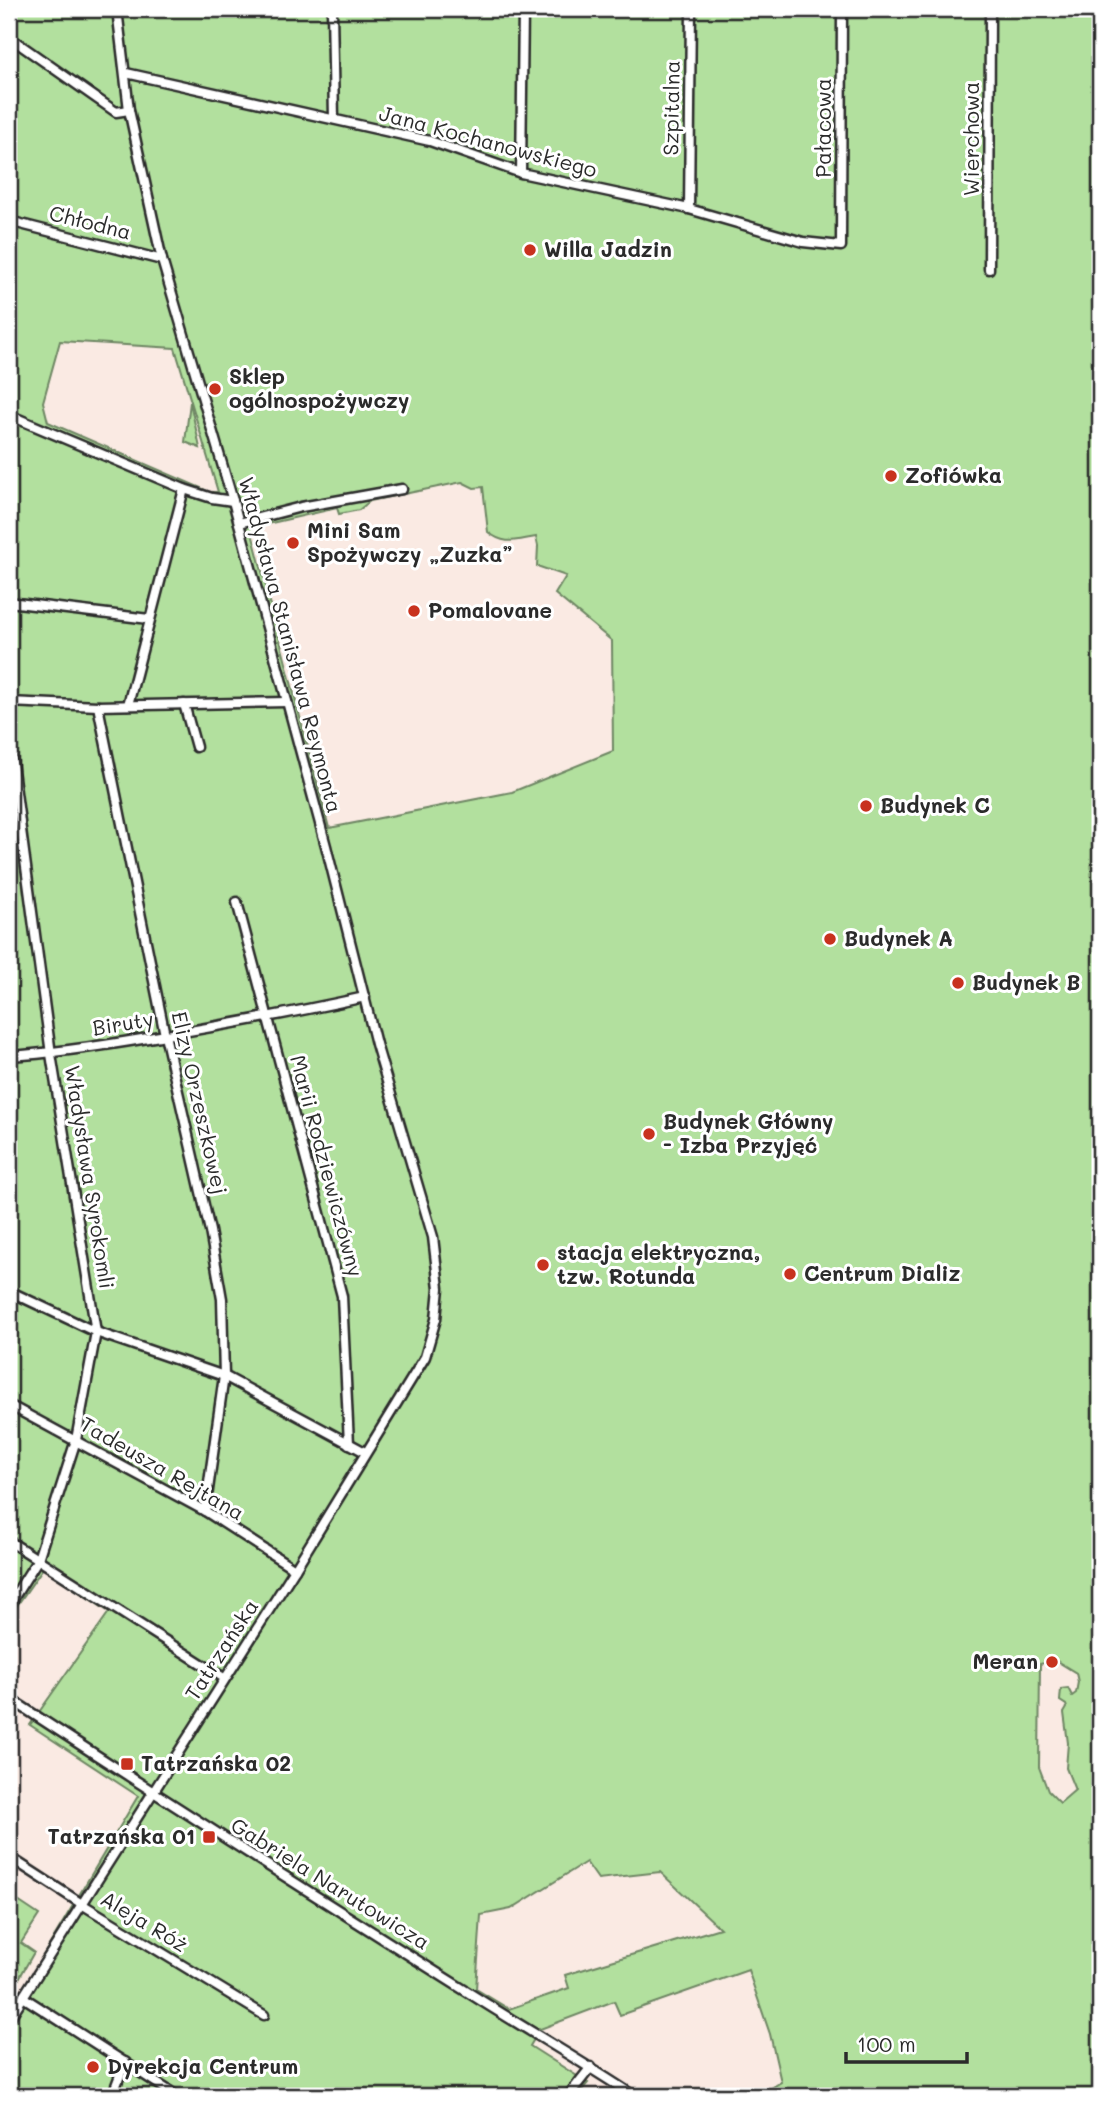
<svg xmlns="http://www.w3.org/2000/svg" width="1109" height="2105" font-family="Mali,sans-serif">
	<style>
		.green { fill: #b2e09e; stroke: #6e8664; stroke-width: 2; fill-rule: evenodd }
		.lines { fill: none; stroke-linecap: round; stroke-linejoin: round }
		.minor-casing { stroke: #2b2b2b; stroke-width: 13 }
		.minor { stroke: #fff; stroke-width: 8 }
		.poi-dot { fill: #c8321e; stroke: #fff; stroke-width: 2.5 }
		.labels { text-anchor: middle; stroke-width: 6; stroke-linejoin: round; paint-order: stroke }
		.street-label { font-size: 21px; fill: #2b2b2b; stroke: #fff }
		.poi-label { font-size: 21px; font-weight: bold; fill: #2b2b2b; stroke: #fff; text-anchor: start }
	</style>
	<rect width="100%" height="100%" fill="#faeae3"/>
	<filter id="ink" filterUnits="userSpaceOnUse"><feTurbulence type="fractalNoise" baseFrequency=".0143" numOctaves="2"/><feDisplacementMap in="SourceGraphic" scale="14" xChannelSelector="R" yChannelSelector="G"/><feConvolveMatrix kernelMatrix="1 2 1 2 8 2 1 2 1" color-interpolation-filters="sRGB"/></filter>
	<g filter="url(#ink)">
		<!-- green -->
		<g class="green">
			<path d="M9,9H1100V2096H758L781,2082L770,2034L748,1970L620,2015L614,2001L540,2029L530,2046L588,2083L577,2096H9V1983L22,1991L138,1796L30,1725L109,1612L43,1568L9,1617ZM60,341L175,348L218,492H210L48,422L43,402ZM462,482L474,488L483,487L488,532C505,546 516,540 536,537L538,546L537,566L566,576L555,594L612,641L613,751L512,792L329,828L252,533L255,531L254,527L337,508L339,514L359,510L370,501ZM1055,1660L1076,1673L1078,1682L1076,1693L1072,1696L1068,1688L1061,1689L1060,1701L1066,1705L1067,1708L1064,1713L1068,1743L1066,1768L1075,1790L1060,1803L1048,1791L1039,1767L1040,1664ZM586,1862L598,1879L660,1872L720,1928L565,1975L569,1988L509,2009L476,1989L481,1915L511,1909Z"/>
			<polygon points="190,402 200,448 185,442"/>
			<polygon points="9,1895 39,1915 21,1943 34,1952 17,1982 9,1977"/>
		</g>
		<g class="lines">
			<defs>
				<g id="minor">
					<polyline points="332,9 334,119"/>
					<polyline points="9,37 116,112 129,110"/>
					<polyline points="126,73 430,141 521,173 689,209 803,242 841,246 842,9"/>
					<polyline points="521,173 523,9"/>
					<polyline points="689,209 691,9"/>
					<polyline points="9,221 162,260"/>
					<polyline points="989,269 990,9"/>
					<polyline points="9,415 184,489 212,498 233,501"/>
					<polyline points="239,523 301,507 402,489"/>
					<polyline points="9,602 149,619"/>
					<polyline points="9,702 98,706 287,702"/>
					<polyline points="184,704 196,747"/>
					<polyline points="128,705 184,489"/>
					<polyline points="98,706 165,1035 210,1231 222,1299 224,1376 205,1511"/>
					<polyline points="9,740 51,1054 96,1332 76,1440 38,1559 9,1605"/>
					<polyline points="237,902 342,1296 349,1444"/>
					<path d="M9,1056C56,1053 101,1046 148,1038C220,1026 292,1013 365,997"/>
					<polyline points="9,1291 96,1332 224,1376 365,1452"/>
					<polyline points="9,1405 205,1511 295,1569"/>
					<polyline points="9,1541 224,1678"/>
					<path d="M9,1698C164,1800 320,1899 477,1998C529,2031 583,2062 634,2096"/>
					<polyline points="9,1861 11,1858 85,1906 264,2015"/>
					<polyline points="23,1997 177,2096"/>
					<polyline points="9,2019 295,1569 425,1357 436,1319 439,1288 433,1237 376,1044 326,846 233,501 162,260 129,110 117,9"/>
					<polyline points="112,2096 125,2062"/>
					<polyline points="568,2096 591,2067"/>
				</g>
			</defs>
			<!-- minor casing -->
			<use href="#minor" class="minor-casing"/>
			<!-- minor -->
			<use href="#minor" class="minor"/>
		</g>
	</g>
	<!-- markers -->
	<g class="poi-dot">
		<circle cx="530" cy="250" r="7"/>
		<circle cx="215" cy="389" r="7"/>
		<circle cx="891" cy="476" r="7"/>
		<circle cx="293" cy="543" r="7"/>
		<circle cx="414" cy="611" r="7"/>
		<circle cx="866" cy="806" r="7"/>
		<circle cx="830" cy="939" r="7"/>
		<circle cx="958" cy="983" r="7"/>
		<circle cx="649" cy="1134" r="7"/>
		<circle cx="543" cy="1265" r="7"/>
		<circle cx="790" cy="1274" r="7"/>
		<circle cx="1052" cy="1662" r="7"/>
		<rect x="120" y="1757" width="14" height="14" rx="3.5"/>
		<rect x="202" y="1830" width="14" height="14" rx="3.5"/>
		<circle cx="93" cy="2067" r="7"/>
	</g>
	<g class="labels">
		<!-- street labels -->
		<g class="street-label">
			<text transform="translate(672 108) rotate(-89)" y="7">Szpitalna</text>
			<text transform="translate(824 128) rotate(-90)" y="7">Pałacowa</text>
			<text transform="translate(972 139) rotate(-90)" y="7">Wierchowa</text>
			<text transform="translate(488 142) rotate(15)" y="7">Jana Kochanowskiego</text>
			<text transform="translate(90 223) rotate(14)" y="7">Chłodna</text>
			<text transform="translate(290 645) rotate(75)" y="7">Władysława Stanisława Reymonta</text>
			<text transform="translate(123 1024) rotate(-9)" y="7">Biruty</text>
			<text transform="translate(199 1103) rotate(77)" y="7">Elizy Orzeszkowej</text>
			<text transform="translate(326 1166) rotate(75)" y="7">Marii Rodziewiczówny</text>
			<text transform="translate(89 1177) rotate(81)" y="7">Władysława Syrokomli</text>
			<text transform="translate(162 1469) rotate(30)" y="7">Tadeusza Rejtana</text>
			<text transform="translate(222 1650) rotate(-57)" y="7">Tatrzańska</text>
			<text transform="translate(330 1884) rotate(32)" y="7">Gabriela Narutowicza</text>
			<text transform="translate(144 1922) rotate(31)" y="7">Aleja Róż</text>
		</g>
		<!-- poi labels -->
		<g class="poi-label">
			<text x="544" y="257">Willa Jadzin</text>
			<text x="229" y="384">Sklep<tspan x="229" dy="24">ogólnospożywczy</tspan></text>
			<text x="905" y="483">Zofiówka</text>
			<text x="307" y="538">Mini Sam<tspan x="307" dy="24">Spożywczy „Zuzka”</tspan></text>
			<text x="428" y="618">Pomalovane</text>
			<text x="880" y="813">Budynek C</text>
			<text x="844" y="946">Budynek A</text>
			<text x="972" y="990">Budynek B</text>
			<text x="663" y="1129">Budynek Główny<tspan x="663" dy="24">- Izba Przyjęć</tspan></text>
			<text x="557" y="1260">stacja elektryczna,<tspan x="557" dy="24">tzw. Rotunda</tspan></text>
			<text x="804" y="1281">Centrum Dializ</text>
			<text x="1038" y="1669" text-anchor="end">Meran</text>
			<text x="141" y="1771">Tatrzańska 02</text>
			<text x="195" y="1844" text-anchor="end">Tatrzańska 01</text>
			<text x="107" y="2074">Dyrekcja Centrum</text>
		</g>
	</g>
	<!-- margin -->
	<rect width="1109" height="2105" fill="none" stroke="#fff" stroke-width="35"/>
	<rect x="18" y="18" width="1074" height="2070" fill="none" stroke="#2b2b2b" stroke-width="2.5" filter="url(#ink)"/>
	<!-- scale -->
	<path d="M846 2052v10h121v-10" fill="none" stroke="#2b2b2b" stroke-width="3.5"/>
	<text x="857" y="2052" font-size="21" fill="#2b2b2b" stroke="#ffffff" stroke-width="5" paint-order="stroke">100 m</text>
</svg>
